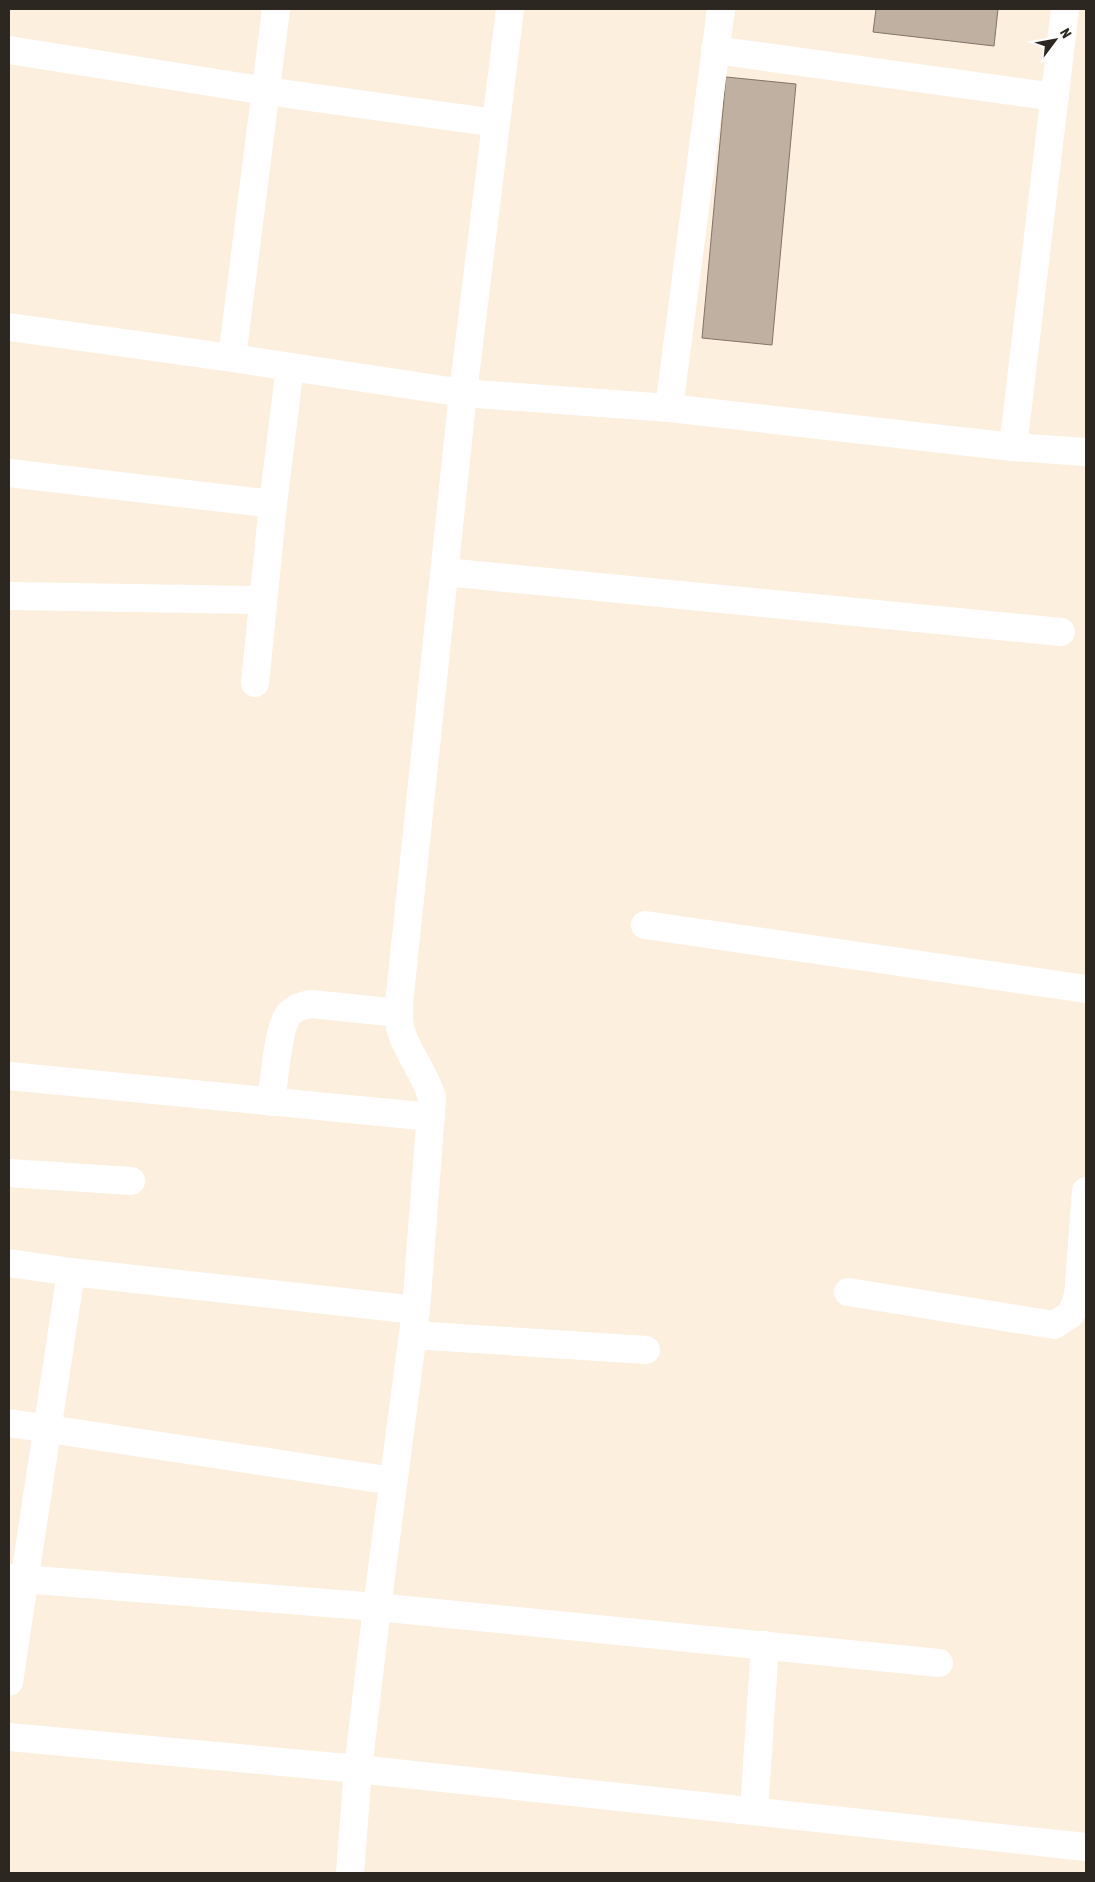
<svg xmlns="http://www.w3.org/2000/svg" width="1095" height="1882" font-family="'Asap Condensed',sans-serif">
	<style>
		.building { fill: #bfb0a2; stroke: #827366 }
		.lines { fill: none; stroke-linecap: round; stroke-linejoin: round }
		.minor { stroke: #fff; stroke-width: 28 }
	</style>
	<rect width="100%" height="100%" fill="#fcefde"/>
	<!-- building -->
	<g class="building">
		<polygon points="876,9 998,9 994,46 873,32"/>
		<polygon points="726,77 796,84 772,345 702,338"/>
	</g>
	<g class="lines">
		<!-- minor -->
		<g class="minor">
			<polyline points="9,50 266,91 496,123"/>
			<polyline points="715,50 1055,97"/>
			<polyline points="9,327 232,358 463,393 669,408 1013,447 1086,452"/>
			<polyline points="232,358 276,9"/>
			<polyline points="669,408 721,9"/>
			<polyline points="1013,447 1065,9"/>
			<polyline points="9,473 273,504"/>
			<polyline points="445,572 1061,632"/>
			<polyline points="9,596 263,600"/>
			<polyline points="255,683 273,504 290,367"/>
			<polyline points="645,925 1086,989"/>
			<polyline points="9,1076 431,1117"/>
			<path d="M271,1102C274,1083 278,1024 290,1013C296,1007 303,1006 311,1004L399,1013"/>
			<polyline points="9,1173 131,1181"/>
			<polyline points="9,1263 71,1272 416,1310"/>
			<polyline points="848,1292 1054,1325 1071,1314 1078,1296 1086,1191"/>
			<polyline points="413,1335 646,1350"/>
			<polyline points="9,1423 393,1481"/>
			<polyline points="9,1578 377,1607 939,1663"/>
			<polyline points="9,1682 71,1272"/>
			<polyline points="9,1737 358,1769 1086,1847"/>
			<polyline points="754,1811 765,1645"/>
			<path d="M350,1873L358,1769L377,1607L416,1310L432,1098C425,1073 410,1057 402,1034C397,1022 399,1007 400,994L463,393L510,9"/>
		</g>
	</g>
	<!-- border -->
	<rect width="1095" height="1882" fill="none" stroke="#2c2721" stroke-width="20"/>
	<!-- north arrow -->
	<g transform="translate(1055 40) rotate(58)" stroke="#ffffff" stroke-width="4" paint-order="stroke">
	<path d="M0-4L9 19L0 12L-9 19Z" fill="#2c2721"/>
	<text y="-8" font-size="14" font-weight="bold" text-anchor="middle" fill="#2c2721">N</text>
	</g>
</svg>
